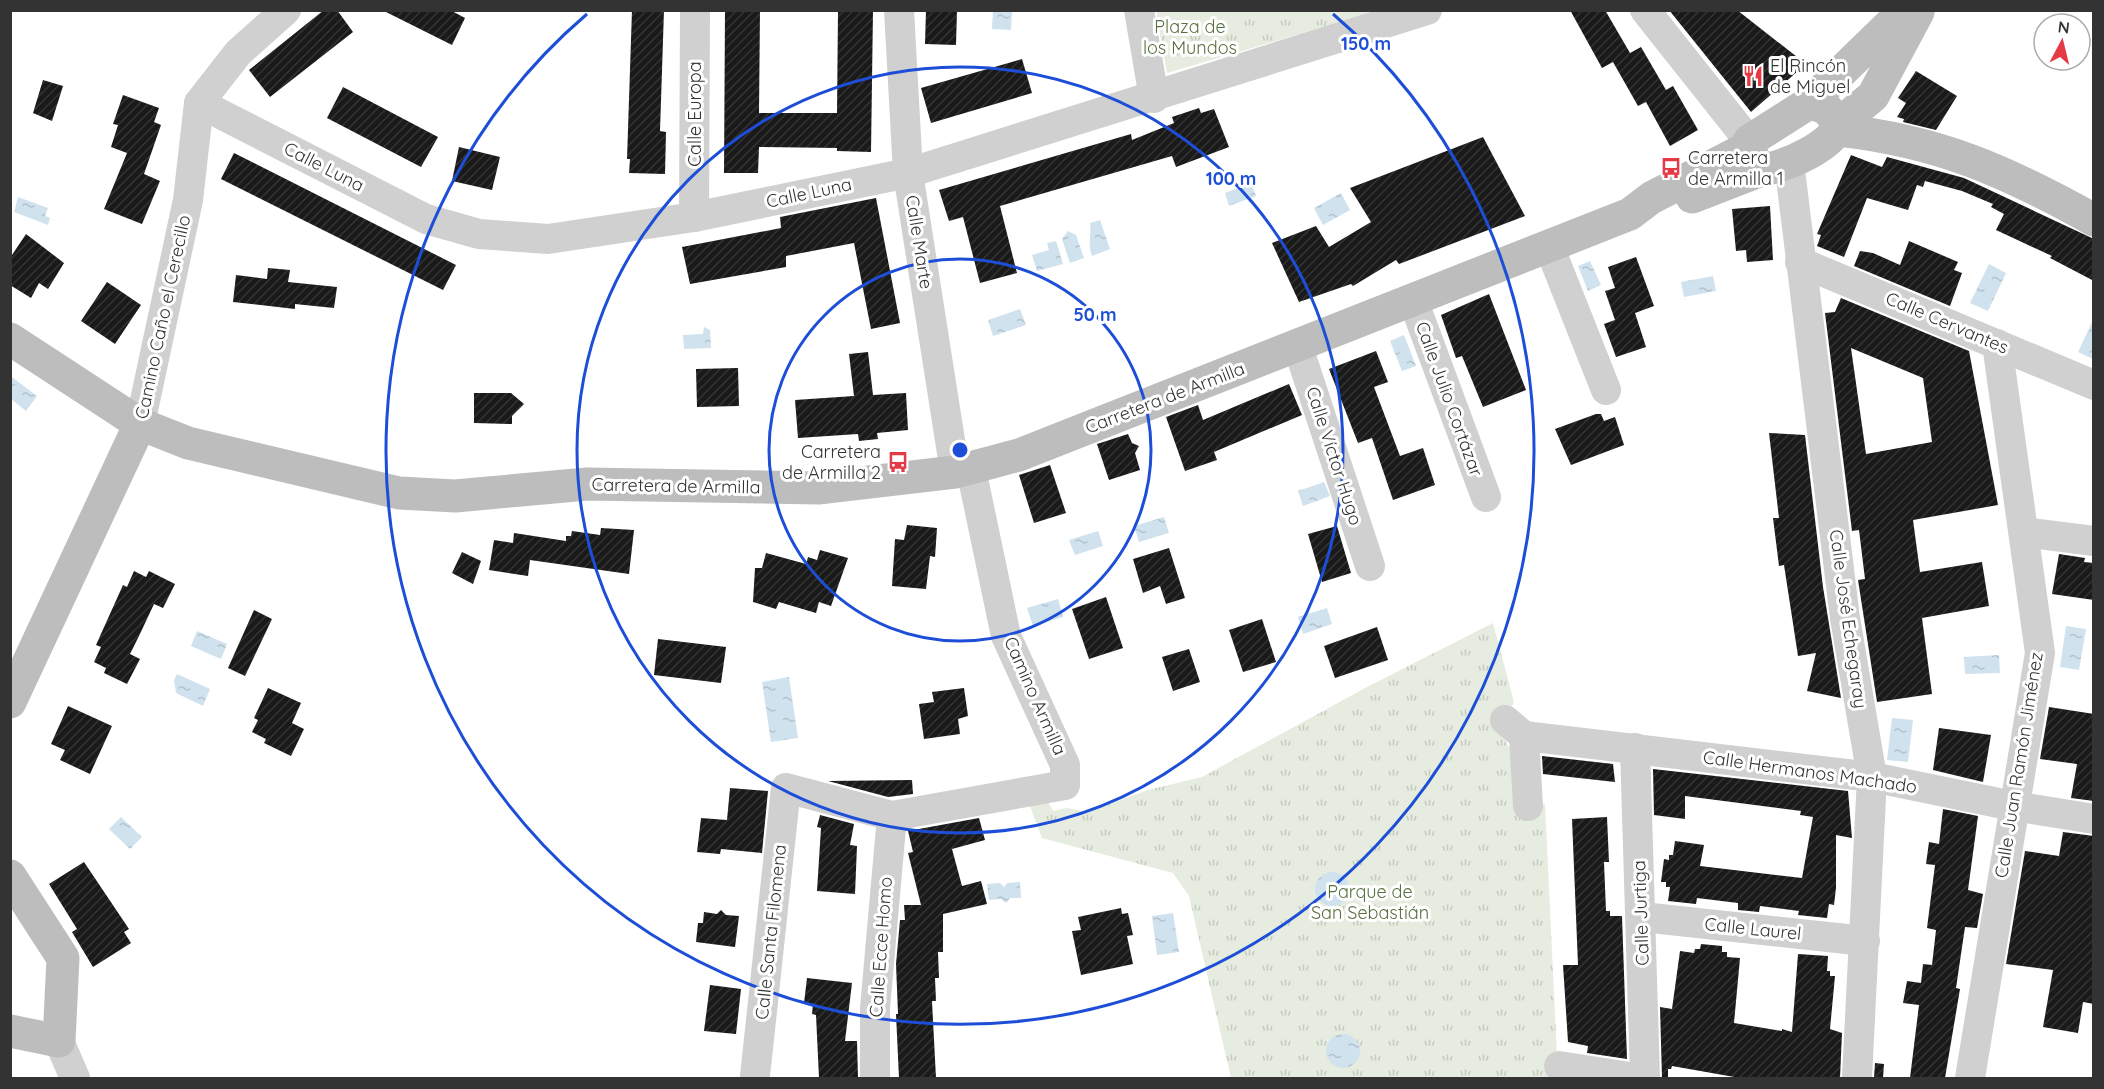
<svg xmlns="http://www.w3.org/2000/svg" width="2104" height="1089" font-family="Quicksand,sans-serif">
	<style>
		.park { fill: url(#park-tufts) }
		.water { fill: url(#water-ripples) }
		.building { fill: url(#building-hatch); fill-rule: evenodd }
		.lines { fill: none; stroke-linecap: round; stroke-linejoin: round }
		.street { stroke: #d0d0d0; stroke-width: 30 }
		.secondary { stroke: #bdbdbd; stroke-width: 33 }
		.ring { fill: none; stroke: #1d4ed8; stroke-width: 3 }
		.labels { text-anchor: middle; stroke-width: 6; stroke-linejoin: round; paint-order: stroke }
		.park-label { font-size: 18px; fill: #56703f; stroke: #fff }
		.poi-label { font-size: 18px; fill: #333; stroke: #fff; text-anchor: start }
		.street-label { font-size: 18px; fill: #333; stroke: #fff }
		.centre { fill: #1d4ed8; stroke: #fff; stroke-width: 3 }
		.ring-label { font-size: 18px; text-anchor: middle; font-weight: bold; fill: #1d4ed8; stroke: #fff; stroke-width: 6; stroke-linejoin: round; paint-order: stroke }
	</style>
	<defs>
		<pattern id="park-tufts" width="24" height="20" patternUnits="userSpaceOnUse" patternTransform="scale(1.5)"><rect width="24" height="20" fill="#e6ecdf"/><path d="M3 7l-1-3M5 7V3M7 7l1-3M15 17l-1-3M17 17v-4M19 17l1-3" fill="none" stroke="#c6cbc0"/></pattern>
		<pattern id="water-ripples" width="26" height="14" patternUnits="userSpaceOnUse" patternTransform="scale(1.5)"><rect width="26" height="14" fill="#cfe2ee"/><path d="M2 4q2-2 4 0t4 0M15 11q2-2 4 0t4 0" fill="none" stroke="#b2c2cd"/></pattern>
		<pattern id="building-hatch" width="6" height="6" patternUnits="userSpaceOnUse" patternTransform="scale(1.5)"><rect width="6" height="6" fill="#1a1a1a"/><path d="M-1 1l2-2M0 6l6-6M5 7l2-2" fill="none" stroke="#333"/></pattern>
	</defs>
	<rect width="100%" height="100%" fill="#fff"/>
	<!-- park -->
	<g class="park">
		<polygon points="1367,10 1368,14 1167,73 1156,11"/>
		<polygon points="1493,623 1514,702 1500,732 1512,752 1528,806 1545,804 1558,1078 1231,1078 1189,896 1173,873 1042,838 1028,801 1048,802 1053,811 1067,808 1086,812 1096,809 1148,790 1202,777 1367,687"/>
	</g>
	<!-- water -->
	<g class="water">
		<polygon points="993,11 1012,11 1011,30 992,29"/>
		<polygon points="1251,183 1256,196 1229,206 1225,193"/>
		<polygon points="1341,193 1350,210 1323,225 1314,208"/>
		<polygon points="18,197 48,208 45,216 50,218 48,225 14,212"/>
		<path d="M1100,220L1110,249L1092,256C1087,243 1092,235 1090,223Z"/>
		<polygon points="1068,231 1076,235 1084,258 1070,263 1062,239"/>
		<polygon points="1056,241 1063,264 1037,271 1032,255 1049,250 1047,243"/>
		<polygon points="1590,261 1601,285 1588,291 1578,266"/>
		<polygon points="1989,264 2006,273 1988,311 1970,303"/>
		<polygon points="1713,276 1716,291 1684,297 1681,282"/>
		<polygon points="1020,309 1026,325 993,336 988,320"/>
		<polygon points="2093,320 2094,320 2093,359 2078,352"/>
		<polygon points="704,327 710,330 711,348 684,349 683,335 703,334"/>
		<polygon points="1404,335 1416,366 1402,371 1390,341"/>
		<polygon points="12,377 37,396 26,411 11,399"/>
		<polygon points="1324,482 1330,496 1303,506 1298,491"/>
		<polygon points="1164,517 1169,533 1139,542 1134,526"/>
		<polygon points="1098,531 1103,546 1075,555 1069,540"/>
		<polygon points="1058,599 1063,617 1033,626 1027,608"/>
		<polygon points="1327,608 1332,624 1303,634 1298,617"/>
		<polygon points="2066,626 2086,629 2079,670 2060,667"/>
		<polygon points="197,631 227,644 221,659 191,646"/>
		<polygon points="1999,655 2000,673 1965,674 1964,657"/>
		<polygon points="177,674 210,689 203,706 176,693 174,680"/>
		<polygon points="789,677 798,738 771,742 762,682"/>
		<polygon points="1892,718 1913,720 1908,762 1887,760"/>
		<polygon points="121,817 142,837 130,849 109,829"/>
		<circle cx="1332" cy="889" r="17"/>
		<polygon points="1020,882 1021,898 1010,898 1006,903 1001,899 989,900 987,884 1000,883 1004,887 1007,883"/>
		<polygon points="1173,913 1179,952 1157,955 1152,916"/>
		<circle cx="1343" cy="1051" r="17"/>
	</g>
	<!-- building -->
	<g class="building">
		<polygon points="324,10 337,10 353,32 270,97 249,70"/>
		<polygon points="382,10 450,10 465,18 452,45"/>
		<polygon points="632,10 664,10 660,131 666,132 665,174 629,173 630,159 627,159"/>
		<polygon points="725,10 760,10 759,113 837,113 838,10 873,10 871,152 837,151 837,148 759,147 758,173 724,173"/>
		<polygon points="926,10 957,10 956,45 925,44"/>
		<polygon points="1570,10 1605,10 1630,53 1641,47 1666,90 1673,86 1698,130 1670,146 1646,102 1638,106 1613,62 1602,68"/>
		<polygon points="1669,10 1737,10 1806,64 1751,112"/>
		<polygon points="1022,59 1032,93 931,123 921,88"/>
		<polygon points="1916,71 1957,96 1936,130 1903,122 1904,119 1897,117 1906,103 1898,98"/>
		<polygon points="43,80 63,86 52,121 33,113"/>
		<polygon points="343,87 438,137 421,167 327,118"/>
		<polygon points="123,95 159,108 154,122 161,125 144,174 160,181 142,224 104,209 127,153 111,147 118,125 113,124"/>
		<polygon points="1199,108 1201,113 1214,109 1229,147 1176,167 1172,156 1000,206 1017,273 980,283 963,217 949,221 939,190 1131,134 1132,140 1174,123 1172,117"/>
		<polygon points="1483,137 1525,216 1399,264 1396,260 1353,286 1351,284 1299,302 1272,243 1316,226 1329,247 1371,222 1350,188"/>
		<polygon points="459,147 500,157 492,190 452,181"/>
		<polygon points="234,153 456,265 443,290 221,179"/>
		<polygon points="1851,155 1882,167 1887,157 1964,178 2094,239 2094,281 2050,258 2052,256 1996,230 2004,214 1991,207 1993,204 1962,191 1925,181 1923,187 1917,185 1908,210 1867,198 1844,257 1817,246 1821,235 1817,234"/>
		<polygon points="876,198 900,323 871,329 854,243 786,256 786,267 690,284 682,247 781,228 780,217"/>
		<polygon points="1770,206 1773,260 1747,262 1746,250 1736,251 1732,209"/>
		<polygon points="26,234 64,263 48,289 39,283 31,298 10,285 10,258"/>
		<polygon points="1909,241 1958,262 1954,270 1962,273 1950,306 1854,266 1860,251 1873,253 1900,265"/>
		<polygon points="1636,257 1654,306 1635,313 1646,347 1616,357 1604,324 1615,320 1605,291 1615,288 1608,267"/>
		<polygon points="268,268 290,270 288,282 337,287 334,308 295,304 295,309 233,302 236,275 267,279"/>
		<polygon points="107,282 141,305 115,344 81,321"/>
		<polygon points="1489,294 1526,390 1483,407 1462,356 1456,358 1441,315"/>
		<path d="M1841,298L1969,351L1998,505L1913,520L1920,572L1982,562L1989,606L1922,618L1932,694L1877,702L1858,580L1865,579L1859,530L1852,531L1825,313L1835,312ZM1851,348L1923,378L1932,442L1866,454Z"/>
		<polygon points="1376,351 1388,382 1374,387 1400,456 1423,448 1435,485 1393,500 1372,438 1358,443 1329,369"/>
		<polygon points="868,352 873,395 906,393 908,430 877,433 878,439 859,441 858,434 798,438 795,400 854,396 849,354"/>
		<polygon points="738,368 739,406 697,407 696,369"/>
		<polygon points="1289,384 1302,415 1214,452 1217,460 1185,471 1166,417 1198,405 1203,420"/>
		<polygon points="474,393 511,393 524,404 512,416 512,424 474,423"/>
		<polygon points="1596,414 1601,414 1604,421 1615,417 1624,445 1571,465 1555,429"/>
		<polygon points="1769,433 1805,435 1823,587 1841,698 1807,691 1816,653 1798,656 1784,565 1779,566 1773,518 1779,518"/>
		<polygon points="1128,434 1132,443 1139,446 1135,453 1140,470 1109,480 1097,444"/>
		<polygon points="1050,465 1066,513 1034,523 1019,475"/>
		<polygon points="907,525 937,528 935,557 930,556 926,589 892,586 895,539 904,540"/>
		<polygon points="1337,526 1351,573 1322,582 1308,534"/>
		<polygon points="601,528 634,530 629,574 530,560 528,576 489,570 494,540 513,543 514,533 566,541 566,536 571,536 572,531 600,535"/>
		<polygon points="1169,548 1185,598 1166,604 1160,586 1143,593 1133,559"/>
		<polygon points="820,550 848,558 831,606 819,602 816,613 779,602 776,609 753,602 755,568 762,568 766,553 806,564 808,557 817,560"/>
		<polygon points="462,552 481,561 473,584 452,573"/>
		<polygon points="2059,554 2085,558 2084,562 2094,563 2094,600 2052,594"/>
		<polygon points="134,571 146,577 149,571 175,584 163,608 154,604 139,636 130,654 140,659 127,684 104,673 106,668 94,662 101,647 96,645 123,585 127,587"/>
		<polygon points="1106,597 1123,648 1089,659 1072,609"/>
		<polygon points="254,610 272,619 245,676 228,668"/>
		<polygon points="1262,619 1276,662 1243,672 1229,630"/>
		<polygon points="1377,627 1388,660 1335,678 1324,646"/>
		<polygon points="658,639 726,647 721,683 654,675"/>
		<polygon points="1189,649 1200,682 1173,691 1162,657"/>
		<polygon points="268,688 301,703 292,723 304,729 291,756 264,743 266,739 252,732 258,720 254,718"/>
		<polygon points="964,688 968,716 958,719 960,734 924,739 919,704 934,702 932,692"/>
		<polygon points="68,706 112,726 90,774 60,760 65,750 51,744"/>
		<polygon points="2049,707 2094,714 2094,801 2071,798 2077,764 2040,759"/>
		<polygon points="1939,728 1991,735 1983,782 1933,770"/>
		<polygon points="1542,756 1613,764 1615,782 1543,774"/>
		<polygon points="1653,769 1848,791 1852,838 1836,835 1836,888 1834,905 1829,904 1827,918 1798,915 1799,911 1760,906 1759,912 1738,910 1738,903 1697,898 1696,904 1668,901 1670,887 1666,887 1666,882 1661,882 1664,859 1669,860 1669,855 1673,855 1675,841 1704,845 1700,866 1802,878 1813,817 1800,815 1801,811 1685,796 1685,819 1654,815"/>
		<polygon points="912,780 913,794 888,797 828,781"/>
		<polygon points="730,788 768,791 762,853 721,849 720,854 697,852 701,818 727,820"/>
		<polygon points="1943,809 1978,816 1968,890 1983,894 1977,928 1965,927 1956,988 1960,989 1945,1078 1910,1078 1919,1005 1903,1003 1907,981 1921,983 1923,964 1932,965 1936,930 1927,928 1935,865 1926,864 1929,842 1939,844"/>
		<polygon points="820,815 854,824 850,845 857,846 855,894 817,891 821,828 817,827"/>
		<polygon points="1607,817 1609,862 1604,862 1606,911 1610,911 1610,916 1622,916 1627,1059 1587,1053 1588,1046 1568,1042 1563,965 1578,965 1572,819"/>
		<polygon points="979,818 985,840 952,849 962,886 981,881 987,904 943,914 943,952 938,952 939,978 935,978 936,1001 932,1001 936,1078 899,1078 896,1014 898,1014 896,964 900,920 905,920 904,905 921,905 908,853 913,852 908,831"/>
		<polygon points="2063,832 2094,836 2094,1004 2083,1002 2078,1033 2043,1027 2053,970 2006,964 2025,851 2059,856"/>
		<polygon points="84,862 129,929 124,932 131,943 93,967 72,932 77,929 49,884"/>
		<polygon points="1121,908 1122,914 1128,913 1133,935 1127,936 1133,964 1081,975 1072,931 1081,930 1078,917"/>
		<polygon points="721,910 726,915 739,916 735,947 696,942 698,923 703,923 704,912 717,914"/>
		<polygon points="1701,944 1722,946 1722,952 1727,952 1727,957 1740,958 1734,1023 1782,1031 1782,1029 1792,1032 1798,954 1828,956 1827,971 1830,971 1830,976 1835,976 1830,1029 1842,1033 1840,1078 1740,1078 1672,1066 1671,1069 1668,1069 1668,1078 1662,1078 1660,1007 1672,1009 1680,951 1694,953 1695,949 1700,949"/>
		<polygon points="807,978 852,983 845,1041 857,1041 858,1078 819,1078 816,1015 812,1014 813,1004 804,1003"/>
		<polygon points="710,985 741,989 736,1034 704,1031"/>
		<polygon points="1875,1063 1884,1064 1883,1078 1874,1078"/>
	</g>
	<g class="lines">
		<!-- street -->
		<g class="street">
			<polyline points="899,10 908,173 955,472"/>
			<polyline points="1139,10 1154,98"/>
			<polyline points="1645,10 1749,141"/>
			<polyline points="199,103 426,219 479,234 548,239 694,217 908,173 1427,10"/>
			<polyline points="1789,162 1845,618 1872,777 1857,1078"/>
			<polyline points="694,217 695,10"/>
			<polyline points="1549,246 1606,390"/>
			<polyline points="1800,262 2094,385"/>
			<polyline points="1413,300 1486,497"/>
			<polyline points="1298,347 1370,566"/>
			<polyline points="140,424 188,200 199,103 238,53 286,10"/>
			<polyline points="2024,532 2094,541"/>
			<polyline points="1505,720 1524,736 1528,806"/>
			<polyline points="1524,736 1872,777 2013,806 2094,819"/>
			<polyline points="1635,748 1645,1078"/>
			<polyline points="1642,917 1865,941"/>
			<polyline points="59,1041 75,1078"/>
			<polyline points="1559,1066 1636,1078"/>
			<polyline points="755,1076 786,788 892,816 1065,785 1065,765 1006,636 971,469"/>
			<polyline points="875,1078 875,1008 892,816"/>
			<polyline points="1970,1078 2040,653 1997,344"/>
		</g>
		<!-- secondary -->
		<g class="secondary">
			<polyline points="1839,124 1873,96 1918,12"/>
			<path d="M1838,130C1939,141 2006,171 2094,220"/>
			<polyline points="1758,164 1753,159 1749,141 1809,103 1905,10"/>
			<path d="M1692,197L1764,169C1782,169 1836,144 1839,124L1826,108L1809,103"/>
			<polyline points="10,339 140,424 188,443 399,493 455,496 587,484 818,488 955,472 1019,455 1630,214 1651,198 1749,147"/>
			<polyline points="10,702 140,424"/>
			<polyline points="10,876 63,958 59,1041 10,1031"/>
		</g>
	</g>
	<!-- distance rings -->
	<g class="ring">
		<circle cx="960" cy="450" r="191"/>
		<circle cx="960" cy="450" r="383"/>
		<path d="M1333 14A574 574 0 1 1 587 14"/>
	</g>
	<!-- icons -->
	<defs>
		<symbol id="restaurant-bare" viewBox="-9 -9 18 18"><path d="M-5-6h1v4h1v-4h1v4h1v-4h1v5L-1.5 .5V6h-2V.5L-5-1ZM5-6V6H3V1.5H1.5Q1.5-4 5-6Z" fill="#e63946" stroke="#fff" stroke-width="2.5" paint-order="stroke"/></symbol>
		<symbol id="bus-bare" viewBox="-9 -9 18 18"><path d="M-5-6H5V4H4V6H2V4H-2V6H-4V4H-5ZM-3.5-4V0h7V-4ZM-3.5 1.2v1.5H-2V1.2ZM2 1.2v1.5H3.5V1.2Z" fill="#e63946" stroke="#fff" stroke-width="2.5" paint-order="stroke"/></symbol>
	</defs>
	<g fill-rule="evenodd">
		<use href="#restaurant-bare" x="1738" y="61" width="30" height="30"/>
		<use href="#bus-bare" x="1656" y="153" width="30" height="30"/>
		<use href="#bus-bare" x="883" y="447" width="30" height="30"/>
	</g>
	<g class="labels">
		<!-- park labels -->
		<g class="park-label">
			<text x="1190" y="33">Plaza de<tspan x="1190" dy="21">los Mundos</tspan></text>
			<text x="1370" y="898">Parque de<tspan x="1370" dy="21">San Sebastián</tspan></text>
		</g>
		<!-- poi labels -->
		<g class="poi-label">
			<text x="1770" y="72">El Rincón<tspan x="1770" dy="21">de Miguel</tspan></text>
			<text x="1688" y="164">Carretera<tspan x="1688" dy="21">de Armilla 1</tspan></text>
			<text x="881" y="458" text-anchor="end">Carretera<tspan x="881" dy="21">de Armilla 2</tspan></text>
		</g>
		<!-- street labels -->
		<g class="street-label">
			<text transform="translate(695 114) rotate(-90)" y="6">Calle Europa</text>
			<text transform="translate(324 167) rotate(27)" y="6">Calle Luna</text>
			<text transform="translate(809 193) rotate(-12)" y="6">Calle Luna</text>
			<text transform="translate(919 242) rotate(81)" y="6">Calle Marte</text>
			<text transform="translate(163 317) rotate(-78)" y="6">Camino Caño el Cerecillo</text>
			<text transform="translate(1947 323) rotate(23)" y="6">Calle Cervantes</text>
			<text transform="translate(1165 398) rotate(-21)" y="6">Carretera de Armilla</text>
			<text transform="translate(1449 399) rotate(70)" y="6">Calle Julio Cortázar</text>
			<text transform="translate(1334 456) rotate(72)" y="6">Calle Víctor Hugo</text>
			<text transform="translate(676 486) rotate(1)" y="6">Carretera de Armilla</text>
			<text transform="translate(1848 619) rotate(82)" y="6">Calle José Echegaray</text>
			<text transform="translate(1035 696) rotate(66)" y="6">Camino Armilla</text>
			<text transform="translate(2019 765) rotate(-81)" y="6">Calle Juan Ramón Jiménez</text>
			<text transform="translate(1810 772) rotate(8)" y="6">Calle Hermanos Machado</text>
			<text transform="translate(1641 913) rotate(-92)" y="6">Calle Jurtiga</text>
			<text transform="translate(1753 929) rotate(6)" y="6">Calle Laurel</text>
			<text transform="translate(771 932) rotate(-84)" y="6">Calle Santa Filomena</text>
			<text transform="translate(881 947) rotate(-86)" y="6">Calle Ecce Homo</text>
		</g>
	</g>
	<circle cx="960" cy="450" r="9" class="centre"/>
	<g class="ring-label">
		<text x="1366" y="50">150 m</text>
		<text x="1231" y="185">100 m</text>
		<text x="1095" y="321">50 m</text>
	</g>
	<!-- border -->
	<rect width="2104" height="1089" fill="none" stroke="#333333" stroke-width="24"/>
	<!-- north arrow -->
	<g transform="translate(2062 42) rotate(7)"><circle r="28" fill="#ffffff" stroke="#adadad" stroke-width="1.5"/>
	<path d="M0-4.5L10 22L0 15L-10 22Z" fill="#e63946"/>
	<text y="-9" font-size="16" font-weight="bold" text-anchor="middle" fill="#333333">N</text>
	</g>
</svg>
